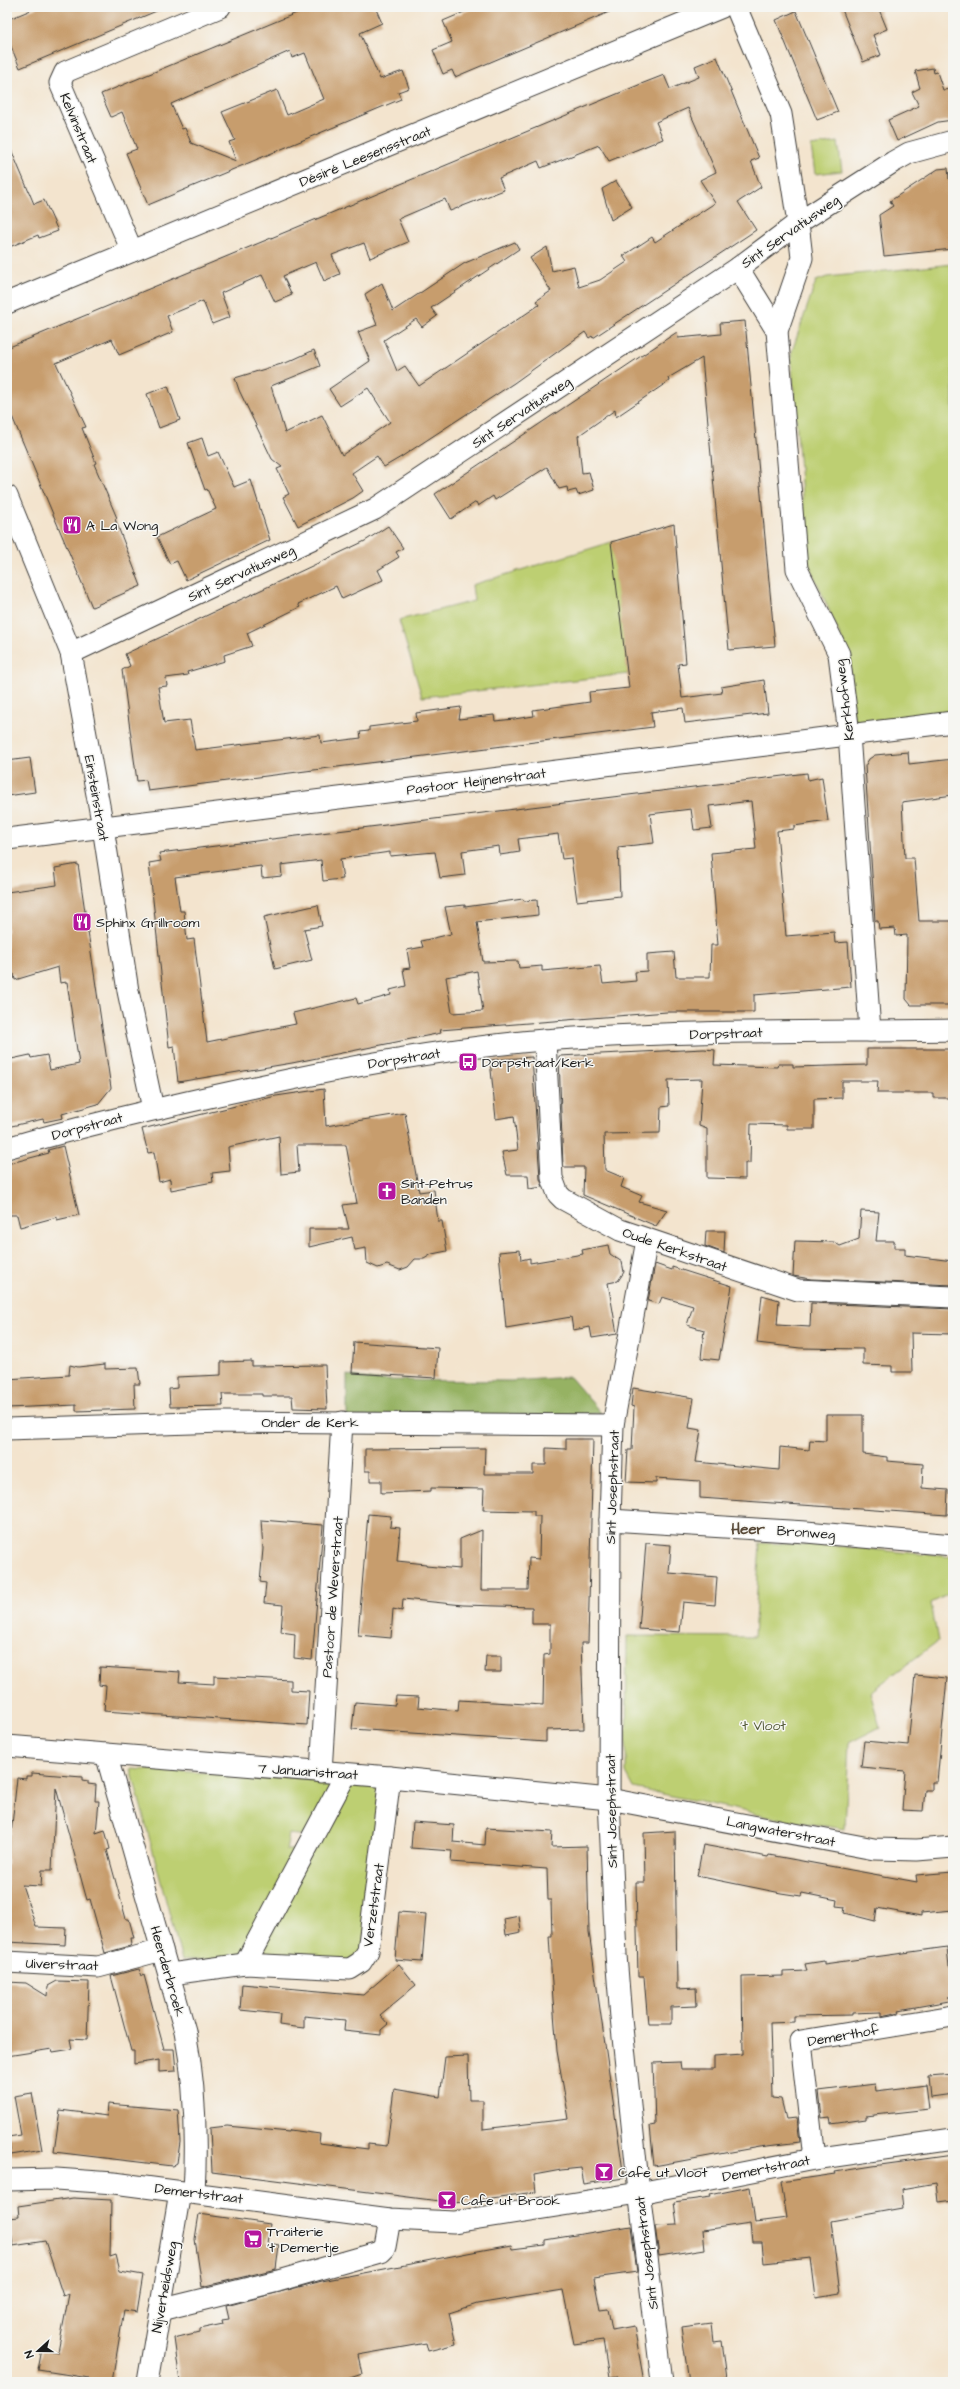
<svg xmlns="http://www.w3.org/2000/svg" width="960" height="2389" font-family="'Architects Daughter',sans-serif">
	<style>
		.green { fill: #bdcf72; stroke: #6c7647 }
		.forest { fill: #96b264; stroke: #596740 }
		.building { fill: #c79d6d; fill-rule: evenodd }
		.lines { fill: none; stroke-linecap: round; stroke-linejoin: round }
		.minor-casing { stroke: #3c3a37; stroke-width: 23 }
		.minor { stroke: #fff; stroke-width: 21 }
		.labels { text-anchor: middle; stroke-width: 3; stroke-linejoin: round; paint-order: stroke }
		.street-label { font-size: 14px; fill: #1c1c1c; stroke: #f6f6f2 }
		.poi-label { font-size: 14px; fill: #1c1c1c; stroke: #f6f6f2; text-anchor: start }
		.park-label { font-size: 14px; fill: #545b3a; stroke: #f6f6f2 }
		.neighbourhood-label { font-size: 15px; font-weight: bold; fill: #584938; stroke: #f6f6f2 }
	</style>
	<rect width="100%" height="100%" fill="#f6f6f2"/>
	<filter id="ink" filterUnits="userSpaceOnUse"><feTurbulence type="fractalNoise" baseFrequency=".025" numOctaves="2"/><feDisplacementMap in="SourceGraphic" scale="8" xChannelSelector="R" yChannelSelector="G"/><feConvolveMatrix kernelMatrix="1 2 1 2 8 2 1 2 1" color-interpolation-filters="sRGB"/></filter>
	<filter id="wash" filterUnits="userSpaceOnUse"><feTurbulence type="fractalNoise" baseFrequency=".012" numOctaves="4" result="noise"/><feDisplacementMap in="SourceGraphic" scale="16" xChannelSelector="R" yChannelSelector="G"/><feGaussianBlur stdDeviation="0.9" result="paint"/><feColorMatrix in="noise" values="0 0 0 0 0 0 0 0 0 0 0 0 0 0 0 0 0 1.4 0 .05"/><feComposite in="paint" operator="in"/></filter>
	<g filter="url(#wash)">
		<rect width="100%" height="100%" fill="#f3e4ce"/>
		<!-- green -->
		<g class="green">
			<polygon points="838,142 842,171 815,174 811,146"/>
			<polygon points="953,264 953,712 866,722 854,721 847,651 807,560 791,354 816,281 827,277"/>
			<polygon points="615,541 628,674 422,697 399,620 474,601 472,585"/>
			<polygon points="760,1543 826,1545 953,1557 953,1592 931,1603 938,1641 870,1692 880,1727 849,1743 845,1829 791,1821 634,1788 626,1773 627,1636 754,1637"/>
			<polygon points="131,1769 336,1779 306,1836 289,1834 286,1850 300,1850 240,1958 182,1961"/>
			<polygon points="348,1779 384,1782 363,1948 349,1963 253,1958"/>
		</g>
		<!-- forest -->
		<polygon class="forest" points="347,1375 374,1380 511,1381 570,1377 601,1413 580,1415 347,1417"/>
		<g id="blocks">
			<!-- building -->
			<g class="building">
				<polygon points="38,7 166,7 20,68 7,37 7,20"/>
				<path d="M311,7H375L382,23L360,33L380,79L403,71L409,88L398,92L401,99L148,205L126,153L137,149L122,112L111,117L101,94ZM290,51L292,58L305,53L324,99L287,115L277,90L222,112L235,140L229,142L236,161L191,143L185,128L182,129L171,104Z"/>
				<polygon points="476,7 621,7 455,77 452,70 443,74 433,50 452,42 443,21"/>
				<polygon points="841,7 878,7 887,29 873,35 881,55 863,62"/>
				<polygon points="796,11 838,112 817,120 776,20"/>
				<polygon points="717,57 759,158 751,161 761,187 738,202 756,230 593,338 592,336 589,338 585,332 514,383 401,457 384,467 377,456 352,473 363,491 353,498 298,526 283,497 289,494 277,469 282,467 272,459 239,390 235,378 288,362 314,350 320,366 271,386 285,433 322,415 342,455 390,422 368,388 340,406 329,389 370,361 358,332 377,325 365,294 382,283 393,311 465,263 515,242 519,249 431,308 437,316 422,327 416,319 384,340 397,371 405,366 419,386 539,305 536,301 551,291 530,258 547,247 552,271 574,266 579,287 600,280 627,262 623,256 652,237 655,242 715,203 700,180 716,172 688,108 656,122 663,139 609,161 599,145 541,168 538,161 499,178 504,190 450,211 445,199 398,219 408,242 370,258 364,243 332,255 340,274 324,281 316,262 283,276 292,295 275,302 262,275 221,293 230,317 212,324 203,301 167,316 173,332 119,355 112,339 56,363 86,427 82,428 96,463 94,464 117,518 115,519 141,586 92,607 11,414 7,416 7,348 641,84 664,75 670,89 699,77 695,66"/>
				<polygon points="933,68 934,73 937,72 943,90 953,89 953,120 938,122 897,141 888,120 919,106 912,92 920,88 915,71"/>
				<polygon points="7,140 34,204 44,200 58,231 39,238 38,235 7,248"/>
				<polygon points="948,168 949,179 953,178 953,249 884,256 879,215 893,206 890,201 938,169"/>
				<polygon points="616,181 632,207 611,220 602,189"/>
				<polygon points="745,321 775,646 729,650 702,358 668,378 669,381 616,417 615,410 578,436 582,473 589,472 594,490 578,495 576,490 568,492 567,487 559,489 547,467 495,500 493,496 478,506 476,502 451,519 435,494 677,332 678,338 721,334 720,323"/>
				<polygon points="168,386 180,420 159,428 147,394"/>
				<polygon points="202,438 208,456 218,452 234,487 251,480 270,540 186,580 177,561 170,564 157,537 216,509 207,489 205,490 188,443"/>
				<polygon points="674,524 686,663 678,664 682,698 722,693 721,687 764,680 768,713 685,723 683,708 651,712 653,727 148,791 146,780 137,781 122,670 130,666 125,654 365,541 388,526 403,548 396,552 399,557 378,570 383,580 342,599 336,586 298,604 300,607 247,633 252,646 224,655 225,661 187,672 188,675 166,678 167,686 158,687 164,723 190,720 195,750 320,735 321,743 361,738 360,732 369,731 369,727 417,721 416,713 461,707 459,719 494,715 495,721 514,719 534,716 533,710 590,702 589,692 629,688 611,542"/>
				<polygon points="908,752 909,764 953,759 953,795 902,802 905,858 914,858 919,921 953,921 953,1005 911,1005 906,999 907,935 896,936 895,928 879,929 878,921 875,921 865,766 869,759 875,755"/>
				<polygon points="30,758 35,792 7,796 7,761"/>
				<path d="M807,773L808,780L822,777L828,821L794,826V829L777,831L786,936L834,932L835,943L848,942L851,987L754,995V1012H667L440,1030L441,1033L292,1063L178,1082L174,1046L169,1047L149,863L161,861L159,853ZM751,801L756,849L711,853L718,945H711L710,977H676L674,952L647,954V971L635,972L636,981L603,984L600,966L542,971V966L519,968L518,961L483,962L477,922L538,915L537,900L524,901L523,899L465,907V905L445,907L451,934L421,941L423,947L407,950L410,968L403,969L406,986L390,990L391,995L358,1004L356,998L293,1013L296,1024L207,1042L194,939L187,940L184,911H180L175,877L261,866L262,878L282,876L281,865L321,860L323,881L332,880L343,879L340,859L390,852V856L435,852L440,878L465,875L462,851L499,846L500,855L520,852L518,839L558,834L562,859L571,858L577,901L620,896L618,847L654,843L650,814L691,809L694,830L712,828L709,806ZM477,971L483,1011L452,1013L446,977Z"/>
				<polygon points="78,864 111,1088 98,1104 62,1114 63,1118 44,1122 43,1119 7,1127 7,1060 30,1055 31,1058 47,1055 50,1070 79,1064 67,982 60,983 58,967 15,980 14,974 7,976 7,892 57,885 55,868"/>
				<polygon points="318,905 322,926 304,929 312,960 275,969 264,917"/>
				<polygon points="704,1049 715,1050 714,1065 777,1067 778,1064 793,1064 793,1067 867,1065 867,1049 951,1049 953,1098 933,1098 933,1093 877,1093 878,1081 842,1081 842,1098 814,1099 814,1129 787,1129 787,1125 751,1124 750,1163 745,1163 745,1179 707,1178 707,1129 699,1126 702,1079 668,1080 669,1106 661,1107 660,1133 604,1134 605,1170 624,1178 621,1187 642,1196 639,1202 667,1210 656,1226 583,1195 584,1167 563,1167 559,1056"/>
				<polygon points="532,1057 540,1179 543,1187 529,1189 528,1175 507,1175 502,1152 518,1150 514,1116 496,1119 490,1060"/>
				<polygon points="324,1089 326,1126 405,1113 419,1192 434,1190 438,1221 442,1221 447,1251 432,1254 424,1259 415,1259 408,1267 400,1270 387,1265 378,1268 367,1263 366,1248 355,1250 352,1237 309,1247 309,1229 349,1229 343,1205 357,1203 346,1145 297,1145 299,1172 281,1174 279,1136 228,1147 230,1171 212,1173 213,1182 171,1190 170,1179 159,1182 154,1152 148,1153 142,1129 276,1096"/>
				<polygon points="63,1146 79,1215 57,1220 57,1217 20,1227 17,1215 7,1215 7,1164 49,1153 48,1150"/>
				<polygon points="861,1211 879,1212 876,1241 894,1241 894,1248 905,1248 905,1255 953,1261 953,1285 811,1279 793,1276 795,1241 834,1242 840,1246 859,1239"/>
				<polygon points="706,1231 725,1231 724,1253 705,1246"/>
				<polygon points="608,1245 610,1254 622,1262 624,1272 618,1281 608,1283 617,1334 592,1338 590,1327 573,1330 571,1317 506,1328 499,1252 520,1250 521,1260 530,1258 530,1263 583,1254 582,1250"/>
				<polygon points="655,1264 672,1270 672,1267 732,1286 719,1360 701,1358 704,1330 687,1325 693,1306 662,1297 659,1304 648,1301"/>
				<polygon points="762,1295 779,1300 777,1325 810,1327 811,1303 953,1309 953,1334 911,1333 912,1372 892,1372 892,1366 863,1365 863,1349 800,1348 757,1343"/>
				<polygon points="354,1342 438,1348 436,1378 352,1373"/>
				<polygon points="252,1361 252,1366 325,1365 327,1409 293,1408 292,1396 262,1396 262,1394 222,1394 223,1406 170,1407 169,1389 177,1388 177,1377 221,1375 221,1362"/>
				<polygon points="105,1364 105,1369 138,1368 140,1384 134,1384 135,1409 76,1411 76,1405 7,1408 7,1379 69,1375 70,1365 78,1367"/>
				<polygon points="633,1388 694,1398 689,1428 701,1430 696,1462 779,1470 780,1447 809,1450 810,1440 826,1441 826,1415 863,1415 863,1454 887,1457 887,1461 923,1464 922,1488 948,1490 947,1515 700,1498 700,1481 656,1478 656,1483 626,1482 628,1450 632,1450 634,1407 631,1406"/>
				<polygon points="566,1439 593,1439 588,1643 581,1643 584,1729 546,1730 546,1742 352,1729 355,1702 395,1705 396,1696 419,1697 418,1707 458,1711 459,1700 543,1705 544,1655 550,1654 550,1624 532,1624 532,1607 463,1605 403,1599 402,1611 393,1609 391,1638 358,1635 368,1514 391,1516 390,1527 400,1528 397,1561 426,1564 426,1566 460,1569 460,1539 482,1530 481,1590 528,1590 529,1558 539,1559 540,1516 534,1516 534,1511 483,1510 484,1489 431,1488 431,1491 381,1493 381,1481 370,1481 370,1471 365,1471 365,1449 485,1448 484,1474 533,1474 533,1465 546,1465 546,1448 566,1449"/>
				<polygon points="261,1520 323,1525 312,1660 294,1658 295,1634 281,1632 283,1605 264,1603 266,1583 260,1582 263,1549"/>
				<polygon points="646,1543 671,1545 669,1573 717,1577 715,1605 683,1602 680,1632 639,1629"/>
				<polygon points="486,1656 501,1656 501,1672 485,1672"/>
				<polygon points="100,1667 180,1672 179,1682 214,1684 214,1676 291,1680 291,1690 309,1691 307,1725 104,1711 106,1686 99,1685"/>
				<polygon points="915,1675 947,1678 937,1782 932,1782 932,1790 925,1790 923,1811 902,1810 905,1771 861,1767 864,1741 908,1745"/>
				<polygon points="32,1773 82,1777 82,1780 88,1781 88,1784 96,1785 95,1801 99,1801 96,1833 105,1830 110,1849 107,1850 126,1919 129,1919 134,1938 131,1938 132,1944 130,1946 105,1953 90,1899 87,1900 56,1788 52,1870 42,1870 41,1886 22,1885 36,1927 66,1928 65,1945 7,1942 7,1834 11,1834 17,1778 26,1779 26,1776 32,1776"/>
				<polygon points="413,1822 454,1825 453,1842 485,1845 486,1828 552,1832 551,1847 587,1846 589,1932 624,2178 584,2184 581,2168 561,2170 534,2175 536,2192 455,2203 212,2172 210,2128 227,2126 289,2132 290,2130 320,2134 319,2143 368,2149 368,2144 387,2146 394,2089 440,2097 445,2057 468,2056 469,2100 483,2100 483,2129 569,2119 557,2051 553,2000 549,1936 552,1936 551,1900 548,1900 547,1869 451,1862 452,1851 411,1848"/>
				<polygon points="675,1831 677,1989 696,1988 697,2006 671,2007 671,2024 648,2024 644,1977 638,1977 636,1882 645,1882 644,1833"/>
				<polygon points="703,1845 768,1857 769,1855 917,1882 916,1875 953,1872 953,1910 921,1913 921,1916 877,1908 875,1921 844,1913 845,1907 836,1906 837,1900 802,1893 801,1896 781,1893 697,1876"/>
				<polygon points="399,1912 426,1914 422,1962 395,1960"/>
				<polygon points="519,1916 521,1932 506,1935 504,1919"/>
				<polygon points="947,1947 949,1967 953,1966 953,1996 948,1997 949,2001 899,2010 900,2012 881,2016 881,2012 852,2013 852,2015 794,2016 794,2022 770,2023 772,2098 781,2099 786,2119 797,2118 800,2142 759,2147 654,2166 650,2126 655,2125 653,2063 680,2062 681,2069 714,2069 714,2056 743,2054 742,1977 783,1976 783,1972 807,1971 805,1964 824,1961 824,1964"/>
				<polygon points="399,1964 416,1985 380,2015 388,2024 381,2030 381,2035 344,2031 345,2020 304,2016 304,2028 279,2025 280,2014 240,2010 242,1984 363,1995"/>
				<polygon points="139,1969 142,1976 144,1975 164,2049 174,2049 176,2071 159,2072 159,2060 134,2064 134,2051 131,2051 111,1976"/>
				<polygon points="57,1981 89,1982 87,2040 70,2039 72,2049 53,2052 52,2049 7,2056 7,1982 26,1983 47,1996 48,1986"/>
				<polygon points="953,2074 953,2094 931,2097 929,2076"/>
				<polygon points="875,2084 876,2091 926,2085 929,2109 866,2116 866,2119 831,2124 830,2117 822,2118 819,2091"/>
				<polygon points="32,2093 42,2150 11,2155 8,2137 21,2135 14,2096"/>
				<polygon points="108,2104 178,2110 180,2142 177,2163 172,2166 54,2152 60,2110 107,2116"/>
				<polygon points="953,2155 953,2200 938,2202 936,2183 901,2189 903,2208 831,2221 840,2294 816,2298 811,2258 764,2263 762,2242 752,2242 750,2223 703,2230 705,2249 659,2256 655,2226 677,2225 674,2202 711,2197 710,2195 750,2187 755,2222 787,2218 781,2182 836,2174 835,2172 873,2166"/>
				<polygon points="73,2198 111,2200 110,2257 116,2255 120,2271 143,2275 137,2312 124,2310 112,2382 88,2382 89,2378 38,2370 42,2349 58,2352 69,2294 63,2296 45,2241 13,2246 9,2218 19,2217 18,2206"/>
				<polygon points="199,2214 270,2224 267,2243 279,2245 276,2269 202,2287 195,2239"/>
				<polygon points="631,2226 637,2272 594,2278 600,2310 608,2309 612,2330 634,2326 644,2382 617,2382 617,2377 609,2378 603,2340 574,2344 563,2290 477,2304 449,2313 456,2344 428,2351 426,2343 358,2355 362,2374 338,2382 180,2382 174,2338 199,2332 199,2329 223,2324 222,2320 229,2319 226,2306 322,2281 478,2251 511,2245 512,2249 545,2245 545,2240"/>
				<polygon points="711,2324 713,2342 722,2341 727,2380 689,2382 681,2328"/>
			</g>
		</g>
	</g>
	<g filter="url(#ink)">
		<use href="#blocks" fill-opacity="0" stroke="#3c3a37" stroke-width="1"/>
		<g class="lines">
			<defs>
				<g id="minor">
					<polyline points="736,7 781,114 798,223 802,258 777,331 797,569 839,654 849,734 870,1031"/>
					<polyline points="132,251 60,83 65,72 220,7"/>
					<polyline points="738,268 777,331"/>
					<polyline points="7,303 722,7"/>
					<polyline points="7,496 71,653 103,827 128,991 153,1109"/>
					<polyline points="71,653 375,509 738,268 798,223 893,162 909,153 953,141"/>
					<polyline points="7,839 953,722"/>
					<polyline points="545,1040 552,1178 558,1194 563,1199 620,1230 798,1290 953,1297"/>
					<path d="M7,1148C89,1124 171,1105 255,1087C350,1066 446,1048 544,1040C680,1030 817,1032 953,1030"/>
					<polyline points="647,1240 613,1425 610,1520 609,1799 616,1955 621,2018 638,2182 662,2382"/>
					<polyline points="7,1429 223,1422 613,1425"/>
					<polyline points="610,1520 806,1532 953,1545"/>
					<polyline points="7,1746 390,1777 609,1799 874,1849 917,1850 953,1847"/>
					<path d="M106,1754L185,2031C195,2083 197,2140 194,2193"/>
					<polyline points="321,1772 342,1422"/>
					<polyline points="7,1962 98,1967 162,1950"/>
					<polyline points="245,1964 346,1774"/>
					<polyline points="170,1974 245,1964 350,1969 361,1962 368,1951 390,1777"/>
					<polyline points="814,2159 801,2041 953,2016"/>
					<polyline points="7,2180 56,2179 114,2183 390,2219 454,2222 639,2193 814,2159 953,2139"/>
					<polyline points="160,2310 278,2281 380,2252 385,2247 390,2219"/>
					<polyline points="148,2382 180,2192"/>
				</g>
			</defs>
			<!-- minor casing -->
			<use href="#minor" class="minor-casing"/>
			<!-- minor -->
			<use href="#minor" class="minor"/>
		</g>
	</g>
	<!-- icons -->
	<defs>
		<symbol id="restaurant-square" viewBox="-11 -11 22 22"><rect x="-9" y="-9" width="18" height="18" rx="4" fill="#b5179e" stroke="#f6f6f2"/><path d="M-5-6h1v4h1v-4h1v4h1v-4h1v5L-1.5 .5V6h-2V.5L-5-1ZM5-6V6H3V1.5H1.5Q1.5-4 5-6Z" fill="#fff"/></symbol>
		<symbol id="bus-square" viewBox="-11 -11 22 22"><rect x="-9" y="-9" width="18" height="18" rx="4" fill="#b5179e" stroke="#f6f6f2"/><path d="M-5-6H5V4H4V6H2V4H-2V6H-4V4H-5ZM-3.5-4V0h7V-4ZM-3.5 1.2v1.5H-2V1.2ZM2 1.2v1.5H3.5V1.2Z" fill="#fff"/></symbol>
		<symbol id="church-square" viewBox="-11 -11 22 22"><rect x="-9" y="-9" width="18" height="18" rx="4" fill="#b5179e" stroke="#f6f6f2"/><path d="M-1.2-6h2.4v3.5h3.3v2.4h-3.3V6h-2.4V-.1h-3.3v-2.4h3.3Z" fill="#fff"/></symbol>
		<symbol id="bar-square" viewBox="-11 -11 22 22"><rect x="-9" y="-9" width="18" height="18" rx="4" fill="#b5179e" stroke="#f6f6f2"/><path d="M-6-5H6L.8 .8V4.5H3.5V6h-7V4.5H-.8V.8Z" fill="#fff"/></symbol>
		<symbol id="supermarket-square" viewBox="-11 -11 22 22"><rect x="-9" y="-9" width="18" height="18" rx="4" fill="#b5179e" stroke="#f6f6f2"/><path d="M-6-5.5h2.5l.6 2H6L4.5 2H-2.5L-4.4-4H-6ZM-1.5 3.2a1.3 1.3 0 1 0 .1 0ZM3 3.2a1.3 1.3 0 1 0 .1 0Z" fill="#fff"/></symbol>
	</defs>
	<g fill-rule="evenodd">
		<use href="#restaurant-square" x="61" y="514" width="22" height="22"/>
		<use href="#restaurant-square" x="71" y="911" width="22" height="22"/>
		<use href="#bus-square" x="457" y="1051" width="22" height="22"/>
		<use href="#church-square" x="376" y="1180" width="22" height="22"/>
		<use href="#bar-square" x="593" y="2161" width="22" height="22"/>
		<use href="#bar-square" x="436" y="2189" width="22" height="22"/>
		<use href="#supermarket-square" x="242" y="2228" width="22" height="22"/>
	</g>
	<g class="labels">
		<!-- street labels -->
		<g class="street-label">
			<text transform="translate(79 128) rotate(67)" y="5">Kelvinstraat</text>
			<text transform="translate(365 156) rotate(-22)" y="5">Désiré Leesensstraat</text>
			<text transform="translate(790 231) rotate(-35)" y="5">Sint Servatiusweg</text>
			<text transform="translate(521 412) rotate(-34)" y="5">Sint Servatiusweg</text>
			<text transform="translate(241 573) rotate(-25)" y="5">Sint Servatiusweg</text>
			<text transform="translate(844 700) rotate(-97)" y="5">Kerkhofweg</text>
			<text transform="translate(476 781) rotate(-7)" y="5">Pastoor Heijnenstraat</text>
			<text transform="translate(97 798) rotate(80)" y="5">Einsteinstraat</text>
			<text transform="translate(726 1033) rotate(-2)" y="5">Dorpstraat</text>
			<text transform="translate(404 1058) rotate(-9)" y="5">Dorpstraat</text>
			<text transform="translate(87 1126) rotate(-15)" y="5">Dorpstraat</text>
			<text transform="translate(675 1249) rotate(19)" y="5">Oude Kerkstraat</text>
			<text x="310" y="1427">Onder de Kerk</text>
			<text transform="translate(612 1487) rotate(-88)" y="5">Sint Josephstraat</text>
			<text transform="translate(806 1532) rotate(4)" y="5">Bronweg</text>
			<text transform="translate(332 1597) rotate(-86)" y="5">Pastoor de Weverstraat</text>
			<text transform="translate(308 1771) rotate(4)" y="5">7 Januaristraat</text>
			<text transform="translate(611 1811) rotate(-91)" y="5">Sint Josephstraat</text>
			<text transform="translate(781 1831) rotate(11)" y="5">Langwaterstraat</text>
			<text transform="translate(373 1905) rotate(-82)" y="5">Verzetstraat</text>
			<text transform="translate(62 1964) rotate(2)" y="5">Uiverstraat</text>
			<text transform="translate(168 1971) rotate(74)" y="5">Heerderbroek</text>
			<text transform="translate(843 2035) rotate(-10)" y="5">Demerthof</text>
			<text transform="translate(766 2168) rotate(-11)" y="5">Demertstraat</text>
			<text transform="translate(199 2193) rotate(7)" y="5">Demertstraat</text>
			<text transform="translate(646 2253) rotate(-97)" y="5">Sint Josephstraat</text>
			<text transform="translate(164 2287) rotate(-80)" y="5">Nijverheidsweg</text>
		</g>
		<!-- poi labels -->
		<g class="poi-label">
			<text x="86" y="530">A La Wong</text>
			<text x="96" y="927">Sphinx Grillroom</text>
			<text x="482" y="1067">Dorpstraat/Kerk</text>
			<text x="401" y="1188">Sint-Petrus<tspan x="401" dy="16">Banden</tspan></text>
			<text x="618" y="2177">Cafe ut Vloot</text>
			<text x="461" y="2205">Cafe ut Brook</text>
			<text x="267" y="2236">Traiterie<tspan x="267" dy="16">'t Demertje</tspan></text>
		</g>
		<!-- park labels -->
		<g class="park-label">
			<text x="763" y="1730">'t Vloot</text>
		</g>
		<!-- neighbourhood labels -->
		<g class="neighbourhood-label">
			<text x="748" y="1534">Heer</text>
		</g>
	</g>
	<!-- margin -->
	<rect width="960" height="2389" fill="none" stroke="#f6f6f2" stroke-width="24"/>
	<!-- north arrow -->
	<g transform="translate(38 2351) rotate(249)" stroke="#f6f6f2" stroke-width="3" paint-order="stroke">
	<path d="M0-3L7 15L0 10L-7 15Z" fill="#1c1c1c"/>
	<text y="-6" font-size="11" font-weight="bold" text-anchor="middle" fill="#1c1c1c">N</text>
	</g>
</svg>
